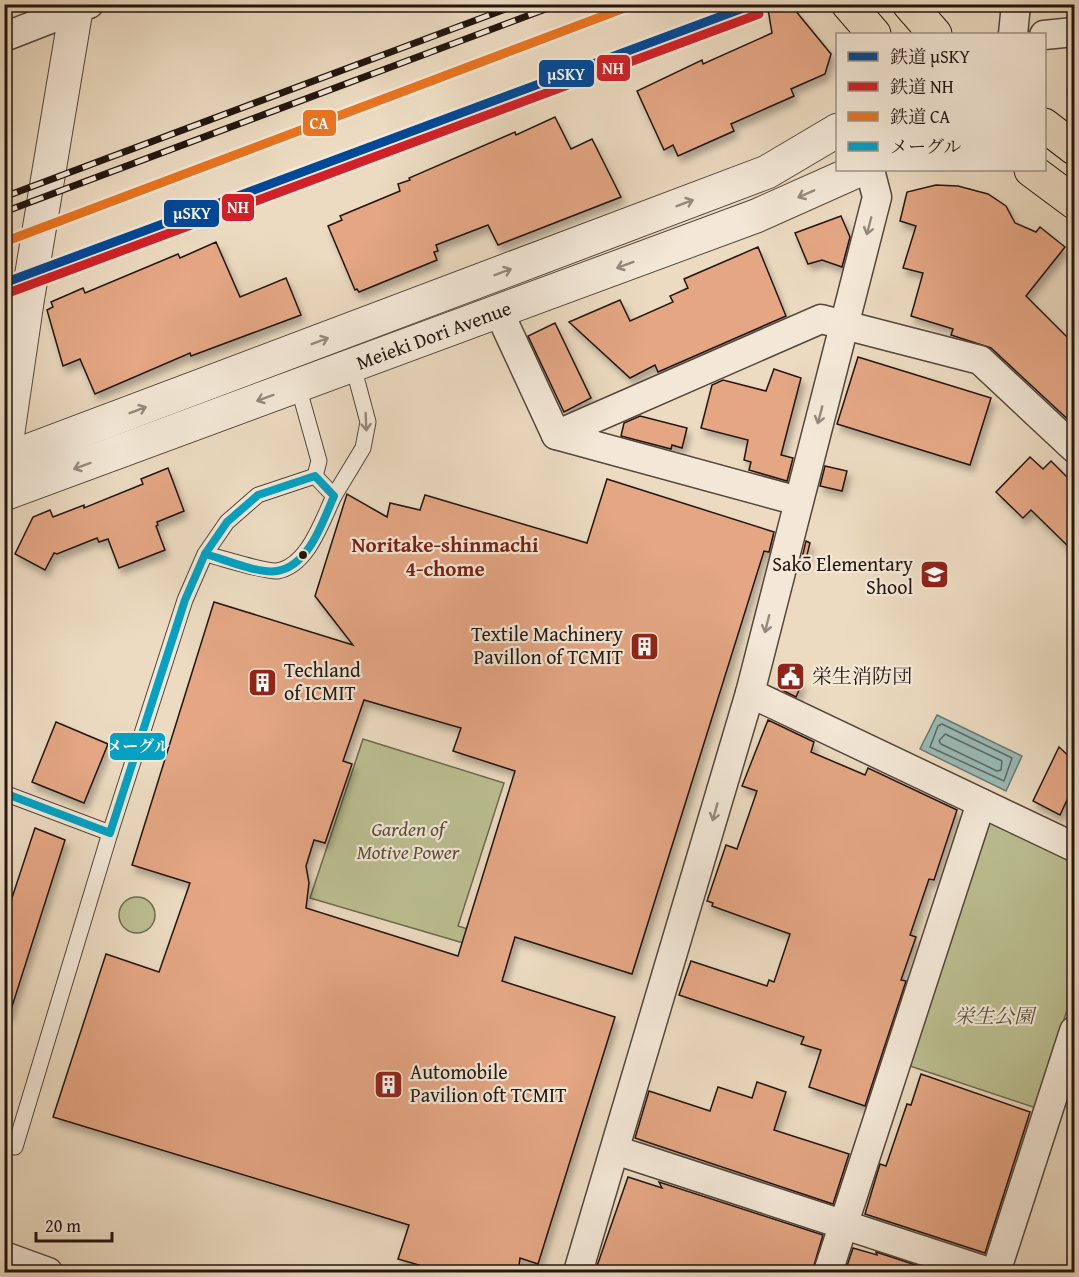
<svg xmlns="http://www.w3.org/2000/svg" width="1079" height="1277" font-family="'Gentium Book Plus','Noto Serif JP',serif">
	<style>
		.green { fill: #bbbf91; stroke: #6e6a50; stroke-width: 1.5 }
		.water { fill: #99bab7; stroke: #697874; stroke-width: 1.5 }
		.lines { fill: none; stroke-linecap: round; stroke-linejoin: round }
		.shore { stroke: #5e6863; stroke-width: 1.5 }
		.building { fill: #e4a683; stroke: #22150f; stroke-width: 1.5; fill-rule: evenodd; filter: url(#shadow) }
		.service-casing { stroke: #54463c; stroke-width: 17 }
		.minor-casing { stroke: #54463c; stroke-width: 31 }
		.tertiary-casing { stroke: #54463c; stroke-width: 35 }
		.primary-casing { stroke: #22150f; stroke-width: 35 }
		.service { stroke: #f3e8d7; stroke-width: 15 }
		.minor { stroke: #f3e8d7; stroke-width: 28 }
		.tertiary { stroke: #f3e8d7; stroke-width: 33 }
		.primary { stroke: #ecdbc1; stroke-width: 33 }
		.rail-casing { stroke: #22150f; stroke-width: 7 }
		.rail { stroke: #f3e8d7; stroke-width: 4.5; stroke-dasharray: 14; stroke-linecap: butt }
		.bus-1-casing { stroke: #f3e8d7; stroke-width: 12 }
		.bus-1 { stroke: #02a2c4; stroke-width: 8 }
		.rail-1-casing { stroke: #f3e8d7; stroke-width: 14 }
		.rail-2-casing { stroke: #f3e8d7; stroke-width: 14 }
		.rail-3-casing { stroke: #f3e8d7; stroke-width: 14 }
		.rail-1 { stroke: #004898; stroke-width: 9 }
		.rail-2 { stroke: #d12027; stroke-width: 9 }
		.rail-3 { stroke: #ea7420; stroke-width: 9 }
		.oneway { stroke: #95897d }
		.bus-dot { fill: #22150f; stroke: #f3e8d7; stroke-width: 2 }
		.labels { text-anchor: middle; stroke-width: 4.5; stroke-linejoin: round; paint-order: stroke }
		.street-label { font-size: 20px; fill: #22150f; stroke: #f3e8d7 }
		.poi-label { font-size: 20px; fill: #22150f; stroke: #f3e8d7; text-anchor: start }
		.park-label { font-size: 20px; font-style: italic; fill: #58503c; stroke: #f3e8d7 }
		.neighbourhood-label { font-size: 21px; font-weight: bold; fill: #7a1f14; stroke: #f3e8d7 }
		.line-badge { stroke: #f3e8d7; stroke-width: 2 }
		.badge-label { font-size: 16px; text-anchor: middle; font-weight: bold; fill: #fff }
	</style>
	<defs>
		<filter id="shadow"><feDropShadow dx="3.5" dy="6" stdDeviation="3" flood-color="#0004"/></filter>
	</defs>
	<rect width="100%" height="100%" fill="#ecdbc1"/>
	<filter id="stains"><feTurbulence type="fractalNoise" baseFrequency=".00333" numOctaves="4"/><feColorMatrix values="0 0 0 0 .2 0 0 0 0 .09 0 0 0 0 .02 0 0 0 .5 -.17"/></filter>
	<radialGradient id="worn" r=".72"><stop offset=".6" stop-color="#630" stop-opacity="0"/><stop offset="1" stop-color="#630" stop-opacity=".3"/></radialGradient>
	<!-- green -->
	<g class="green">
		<polygon points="363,739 504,783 458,926 481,933 477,947 310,898"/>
		<polygon points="995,818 1074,856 1074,988 1036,1108 907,1065 986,822"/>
		<circle cx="137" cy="915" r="18"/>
	</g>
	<!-- water -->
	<polygon class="water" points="937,715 1022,756 1006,791 920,749"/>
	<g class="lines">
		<!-- shore -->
		<g class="shore">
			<polygon points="942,724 1012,758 1004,781 930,747 938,726"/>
			<polygon points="945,734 1002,761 1001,770 997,771 941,744 939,741"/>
		</g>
	</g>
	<!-- building -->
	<g class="building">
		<polygon points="780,4 790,4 831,54 825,74 791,89 794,96 731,124 734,131 678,156 673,145 664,150 637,91 702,60 703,64 772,33 768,9"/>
		<polygon points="555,117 571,149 592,139 621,197 498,245 488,225 436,245 438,251 434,252 437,260 359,292 357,289 355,290 328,226 342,220 340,216 400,191 398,184 410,180 409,178 515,132 516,135"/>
		<polygon points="936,185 958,186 988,194 1006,206 1015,223 1036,232 1040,227 1065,247 1026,296 1074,344 1074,425 991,348 951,335 953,329 911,316 923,273 903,268 916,226 900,221 907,192"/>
		<polygon points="841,216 850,237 842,267 822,260 808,264 795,233"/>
		<polygon points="216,242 240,297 286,278 301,315 191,356 190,353 95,394 80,359 63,366 47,310 53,307 51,302 83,288 85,293 178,254 180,258"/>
		<polygon points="758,247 786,316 658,372 655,365 630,378 569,322 620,300 630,321 673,302 670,296 688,288 684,279"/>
		<polygon points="555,323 591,398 564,412 528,336"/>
		<polygon points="858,357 991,398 970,465 837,424"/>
		<polygon points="774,369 801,378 781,455 793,458 787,481 749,470 751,462 744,460 748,440 701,428 712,385 723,380 766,391"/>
		<polygon points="640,416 687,428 682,448 672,445 671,449 621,436 624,423"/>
		<polygon points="1030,457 1043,469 1051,461 1074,484 1074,552 1031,510 1023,518 996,492"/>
		<polygon points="825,466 847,471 842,491 820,486"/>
		<polygon points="168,468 184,511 157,522 158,525 156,526 165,550 119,568 108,539 99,542 97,538 57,554 54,553 45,570 15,554 33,517 50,510 53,517 84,505 84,508 143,484 141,479"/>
		<path d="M607,479L774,532L769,552L764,551L632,974L515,937L502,981L615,1017L538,1264L520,1258L518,1272H417L419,1265L398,1259L409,1225L53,1117L106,954L159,972L190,883L132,865L214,602L353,645L315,596L347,494L387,517L390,503L420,510L425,495L587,543ZM364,700L461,728L453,751L515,771L458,956L306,908L309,883L306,866L314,840L325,843L352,764L343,761Z"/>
		<polygon points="806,541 810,543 805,563 801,562"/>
		<polygon points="783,674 802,683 796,697 778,688"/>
		<polygon points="768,720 814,742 811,752 865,775 868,768 957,810 934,880 929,879 910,935 916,937 901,980 906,981 865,1106 809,1087 821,1050 801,1044 804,1037 679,995 691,961 767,986 769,980 774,982 790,934 712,906 713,903 707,901 726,845 737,849 757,791 742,786"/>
		<polygon points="56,722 108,744 84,803 32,782"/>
		<polygon points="1059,747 1074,761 1074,785 1060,815 1033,801"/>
		<polygon points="35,828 65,840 9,1016 4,1015 4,922"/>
		<polygon points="921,1074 1030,1112 985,1253 865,1214 880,1164 886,1166 907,1104 911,1105"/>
		<polygon points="757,1082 786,1092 774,1130 849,1154 833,1204 635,1138 649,1091 710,1111 718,1087 752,1098"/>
		<polygon points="628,1177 662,1188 659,1182 823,1235 812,1272 618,1272 597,1266"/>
		<polygon points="853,1248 877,1255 876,1252 937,1272 845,1272"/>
	</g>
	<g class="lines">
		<defs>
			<g id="service">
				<polyline points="298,386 319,461 315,476"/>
				<polyline points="334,496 363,448 368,422 353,366"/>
				<path d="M4,793L110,833L185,600L205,554L227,522L258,495L315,476L334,496C322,521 308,566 277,571C264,572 219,557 205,554"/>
				<polyline points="15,1147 110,833"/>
			</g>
			<g id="minor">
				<polyline points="1013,34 1016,4"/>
				<polyline points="1044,35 1074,32"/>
				<polyline points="4,37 89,4"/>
				<polyline points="499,312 556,435 798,501"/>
				<polyline points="556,435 821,319 980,360 1074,448"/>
				<polyline points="750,693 1074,847"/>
				<polyline points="615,1150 989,1272"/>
				<polyline points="4,1256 48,1272"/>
				<polyline points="578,1272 750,693 877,197 870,170"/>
				<polyline points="828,1272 981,803"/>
				<polyline points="996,1272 1074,1031"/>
			</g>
			<g id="tertiary">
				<polyline points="4,459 27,302 77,4"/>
				<polyline points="4,460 767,172 838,130"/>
				<path id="s1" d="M4,494L756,216L859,170"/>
			</g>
			<g id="primary">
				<polyline points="848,4 874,34"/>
				<polyline points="909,4 935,34"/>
				<polyline points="1044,125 1074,148"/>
				<polyline points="1031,170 1074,202"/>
			</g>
		</defs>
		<!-- service casing -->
		<use href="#service" class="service-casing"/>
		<!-- minor casing -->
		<use href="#minor" class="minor-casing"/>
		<!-- tertiary casing -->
		<use href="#tertiary" class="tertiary-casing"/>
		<!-- primary casing -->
		<use href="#primary" class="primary-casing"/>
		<!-- service -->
		<use href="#service" class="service"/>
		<!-- minor -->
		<use href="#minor" class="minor"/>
		<!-- tertiary -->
		<use href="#tertiary" class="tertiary"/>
		<!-- primary -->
		<use href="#primary" class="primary"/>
		<defs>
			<g id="rail">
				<polyline points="4,197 519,4"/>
				<polyline points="4,212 559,4"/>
			</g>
		</defs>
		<!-- rail casing -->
		<use href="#rail" class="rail-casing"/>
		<!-- rail -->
		<use href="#rail" class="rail"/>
		<defs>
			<g id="bus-1">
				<path d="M315,476L334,496C323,521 309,566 277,571C258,574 224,559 205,554L227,522L258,495Z"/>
				<polyline points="4,793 110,833 185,600 205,554"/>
			</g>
		</defs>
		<!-- bus-1 casing -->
		<use href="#bus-1" class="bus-1-casing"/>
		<!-- bus-1 -->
		<use href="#bus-1" class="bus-1"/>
		<defs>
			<polyline id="rail-1" points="4,283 754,4"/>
			<polyline id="rail-2" points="8,293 759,14"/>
			<polyline id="rail-3" points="4,242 635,4"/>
		</defs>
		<!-- rail-1 casing -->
		<use href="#rail-1" class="rail-1-casing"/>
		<!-- rail-2 casing -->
		<use href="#rail-2" class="rail-2-casing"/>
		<!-- rail-3 casing -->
		<use href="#rail-3" class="rail-3-casing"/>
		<!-- rail-1 -->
		<use href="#rail-1" class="rail-1"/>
		<!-- rail-2 -->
		<use href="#rail-2" class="rail-2"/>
		<!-- rail-3 -->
		<use href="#rail-3" class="rail-3"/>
	</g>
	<!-- one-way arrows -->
	<defs><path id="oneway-shaft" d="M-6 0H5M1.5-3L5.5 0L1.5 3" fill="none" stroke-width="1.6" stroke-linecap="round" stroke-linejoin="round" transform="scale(1.5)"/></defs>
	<g class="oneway">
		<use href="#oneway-shaft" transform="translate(806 194) rotate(156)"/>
		<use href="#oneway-shaft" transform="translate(685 203) rotate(-21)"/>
		<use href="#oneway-shaft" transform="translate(869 226) rotate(105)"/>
		<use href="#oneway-shaft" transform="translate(625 265) rotate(160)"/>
		<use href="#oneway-shaft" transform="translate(503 272) rotate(-21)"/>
		<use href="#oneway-shaft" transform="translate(320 341) rotate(-21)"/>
		<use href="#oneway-shaft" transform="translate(265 398) rotate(160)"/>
		<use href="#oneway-shaft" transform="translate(138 410) rotate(-21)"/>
		<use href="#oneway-shaft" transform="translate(820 415) rotate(105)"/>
		<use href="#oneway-shaft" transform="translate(366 422) rotate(88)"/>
		<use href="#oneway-shaft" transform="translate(82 466) rotate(160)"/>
		<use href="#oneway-shaft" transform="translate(767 624) rotate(104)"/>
		<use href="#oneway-shaft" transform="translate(715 812) rotate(106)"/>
	</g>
	<!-- icons -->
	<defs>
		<symbol id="school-square" viewBox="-11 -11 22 22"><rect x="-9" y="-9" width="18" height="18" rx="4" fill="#8f2418" stroke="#f3e8d7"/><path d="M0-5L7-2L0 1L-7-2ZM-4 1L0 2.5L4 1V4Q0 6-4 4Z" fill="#fff"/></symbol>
		<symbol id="building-square" viewBox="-11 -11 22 22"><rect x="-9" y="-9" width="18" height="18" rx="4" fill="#8f2418" stroke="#f3e8d7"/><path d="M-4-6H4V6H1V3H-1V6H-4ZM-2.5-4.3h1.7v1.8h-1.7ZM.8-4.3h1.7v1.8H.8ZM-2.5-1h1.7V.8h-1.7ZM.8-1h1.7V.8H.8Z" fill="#fff"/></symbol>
		<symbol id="civic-square" viewBox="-11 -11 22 22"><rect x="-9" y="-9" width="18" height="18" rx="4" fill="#8f2418" stroke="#f3e8d7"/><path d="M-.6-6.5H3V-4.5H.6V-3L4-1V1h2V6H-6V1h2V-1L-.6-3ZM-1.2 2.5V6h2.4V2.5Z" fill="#fff"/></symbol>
	</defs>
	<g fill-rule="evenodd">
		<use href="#school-square" x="918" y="558" width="33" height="33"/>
		<use href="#building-square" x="628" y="630" width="33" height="33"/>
		<use href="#civic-square" x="774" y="660" width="33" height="33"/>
		<use href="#building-square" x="246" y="666" width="33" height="33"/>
		<use href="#building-square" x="372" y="1068" width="33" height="33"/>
	</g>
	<!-- markers -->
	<circle class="bus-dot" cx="303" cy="555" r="5"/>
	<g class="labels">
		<!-- street labels -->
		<g class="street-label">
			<text dy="7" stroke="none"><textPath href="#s1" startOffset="458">Meieki Dori Avenue</textPath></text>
		</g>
		<!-- poi labels -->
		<g class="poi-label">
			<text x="913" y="571" text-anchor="end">Sakō Elementary<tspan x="913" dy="23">Shool</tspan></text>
			<text x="623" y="641" text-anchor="end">Textile Machinery<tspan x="623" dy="23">Pavillon of TCMIT</tspan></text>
			<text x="284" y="677">Techland<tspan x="284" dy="23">of ICMIT</tspan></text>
			<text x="812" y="683">栄生消防団</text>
			<text x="410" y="1079">Automobile<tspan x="410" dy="23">Pavilion oft TCMIT</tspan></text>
		</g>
		<!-- park labels -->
		<g class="park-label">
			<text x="408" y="836">Garden of<tspan x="408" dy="23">Motive Power</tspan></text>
			<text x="994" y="1023">栄生公園</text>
		</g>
		<!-- neighbourhood labels -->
		<g class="neighbourhood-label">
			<text x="445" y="552">Noritake-shinmachi<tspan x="445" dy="24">4-chome</tspan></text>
		</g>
	</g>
	<g class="line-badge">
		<rect x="596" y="54" width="35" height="28" rx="6" fill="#d12027"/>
		<rect x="538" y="59" width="57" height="29" rx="6" fill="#004898"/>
		<rect x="302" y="109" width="35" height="28" rx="6" fill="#ea7420"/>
		<rect x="221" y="193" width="34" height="29" rx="6" fill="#d12027"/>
		<rect x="163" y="199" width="57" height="29" rx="6" fill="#004898"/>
		<rect x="109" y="732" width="57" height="29" rx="6" fill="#02a2c4"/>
	</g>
	<g class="badge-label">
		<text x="613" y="74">NH</text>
		<text x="566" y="80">μSKY</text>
		<text x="319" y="129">CA</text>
		<text x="238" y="213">NH</text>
		<text x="192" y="219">μSKY</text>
		<text x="138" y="752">メーグル</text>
	</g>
	<!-- margin -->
	<rect width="1079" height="1277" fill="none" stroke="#ecdbc1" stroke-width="24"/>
	<rect x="6" y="6" width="1067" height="1265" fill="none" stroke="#22150f" stroke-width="3"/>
	<rect x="12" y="12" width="1055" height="1253" fill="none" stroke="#22150f" stroke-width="1.5"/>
	<!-- legend -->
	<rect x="836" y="33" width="210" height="138" fill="#f3e8d7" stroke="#9f9487" stroke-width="1.5"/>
	<rect x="848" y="52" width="30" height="9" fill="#004898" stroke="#9f9487" stroke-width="1.5"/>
	<text x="890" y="63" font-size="18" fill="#22150f">鉄道 μSKY</text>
	<rect x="848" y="82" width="30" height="9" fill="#d12027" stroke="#9f9487" stroke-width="1.5"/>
	<text x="890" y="93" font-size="18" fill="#22150f">鉄道 NH</text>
	<rect x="848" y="112" width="30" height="9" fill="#ea7420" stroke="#9f9487" stroke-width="1.5"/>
	<text x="890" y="123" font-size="18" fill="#22150f">鉄道 CA</text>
	<rect x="848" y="142" width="30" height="9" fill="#02a2c4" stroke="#9f9487" stroke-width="1.5"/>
	<text x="890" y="153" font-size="18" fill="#22150f">メーグル</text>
	<!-- scale -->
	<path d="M36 1232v9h76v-9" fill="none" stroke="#22150f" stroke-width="3"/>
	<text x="45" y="1232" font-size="18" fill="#22150f" stroke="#f3e8d7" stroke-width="4.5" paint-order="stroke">20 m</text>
	<rect width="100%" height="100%" filter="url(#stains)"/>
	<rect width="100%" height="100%" fill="url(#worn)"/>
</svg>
